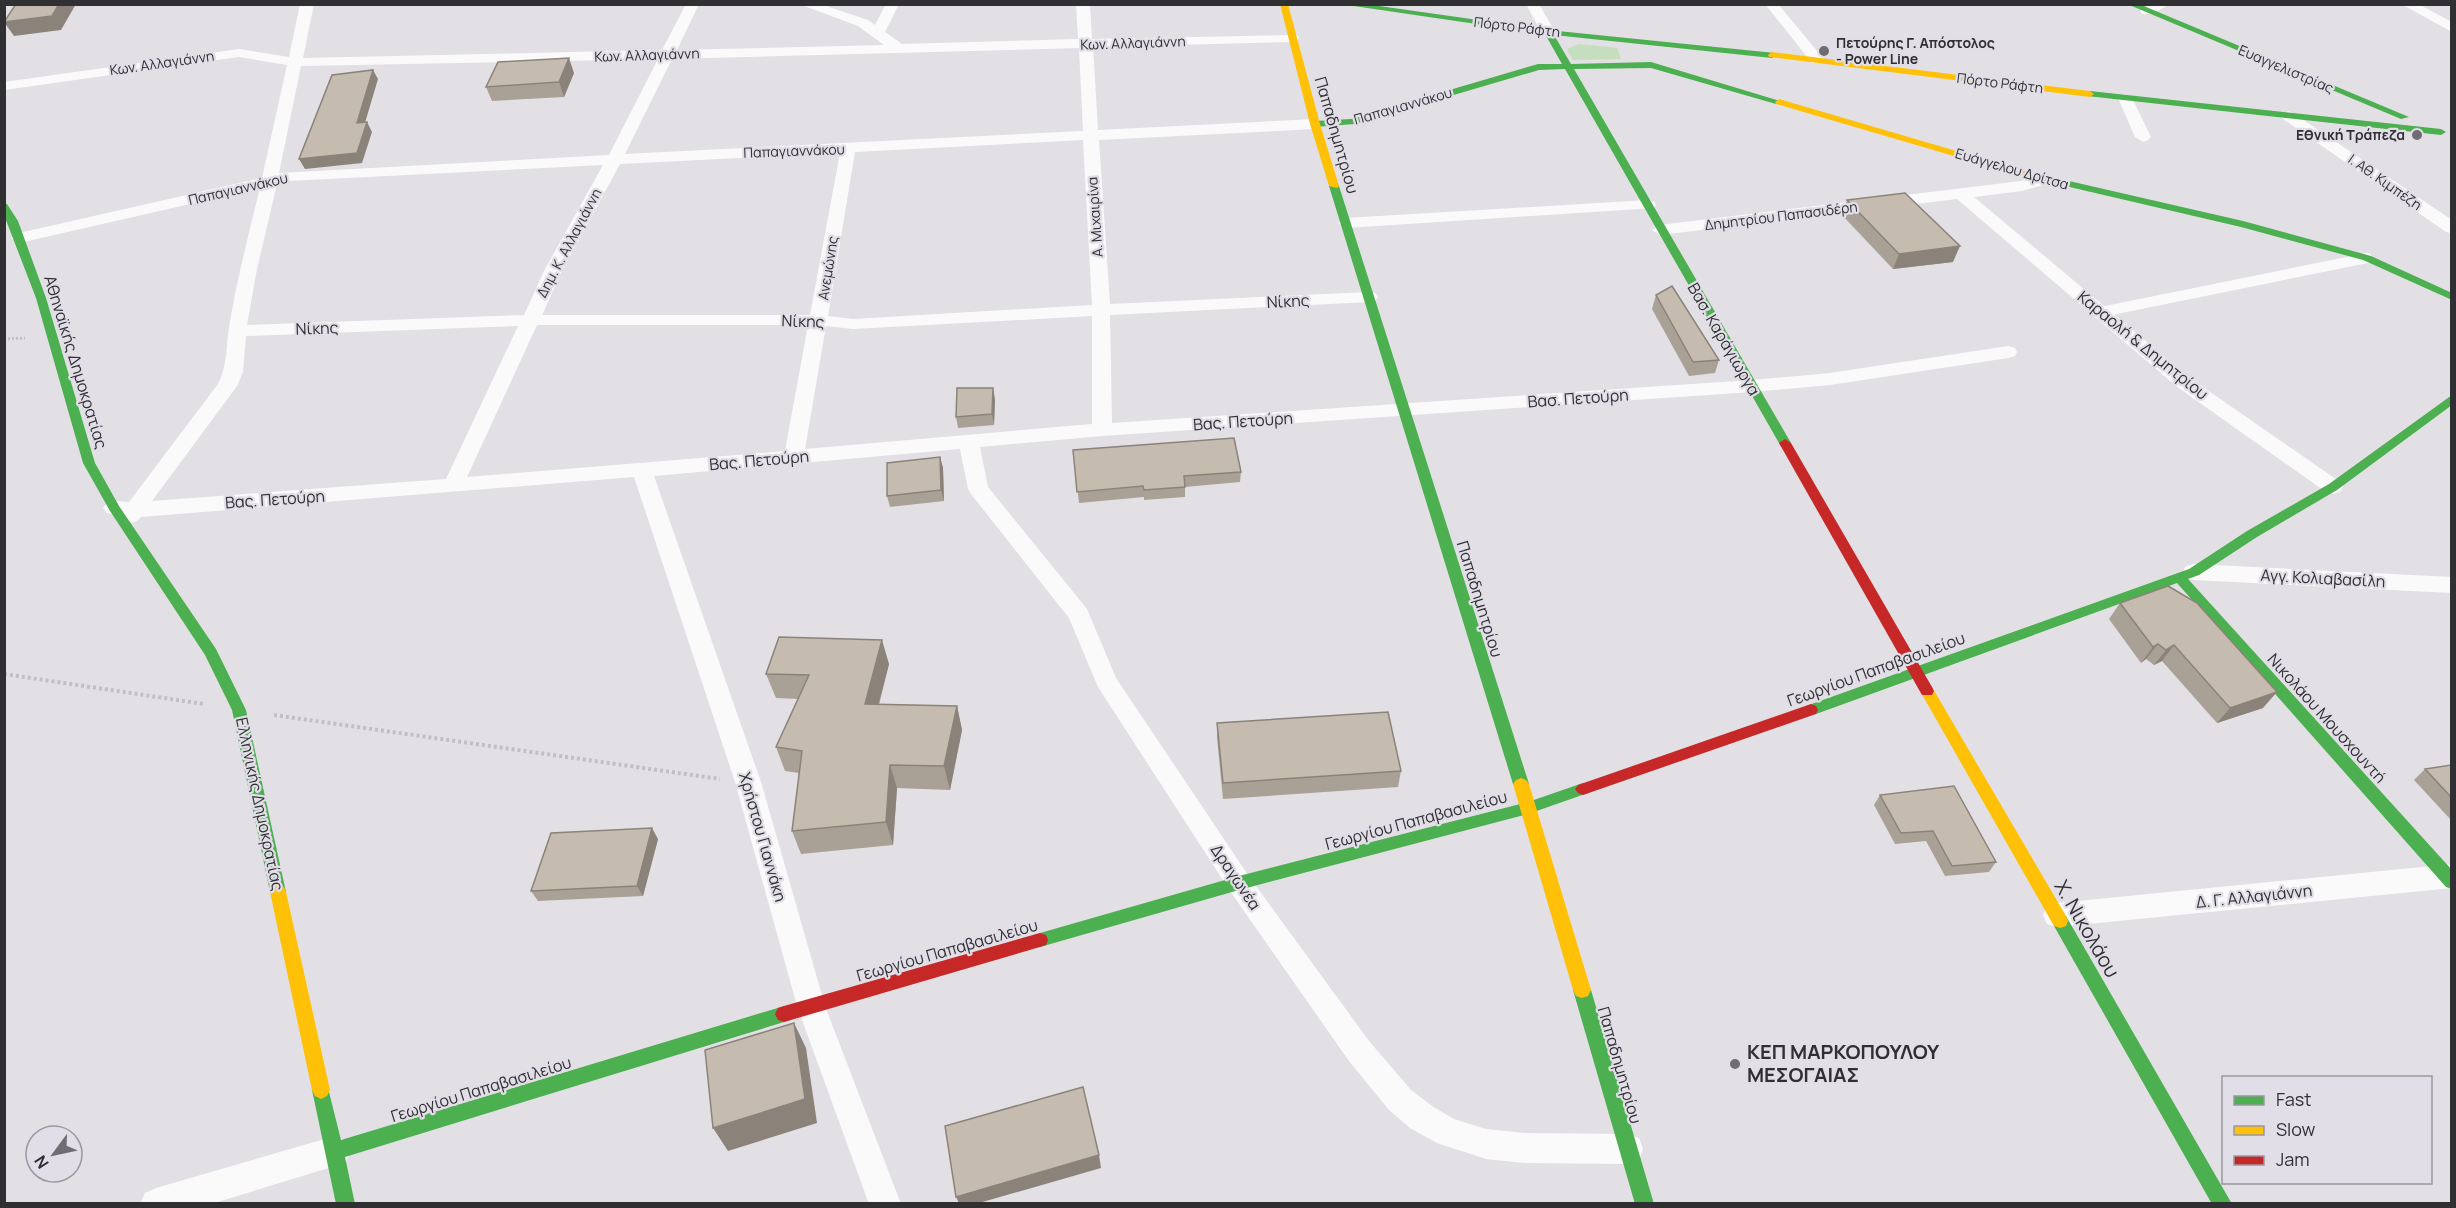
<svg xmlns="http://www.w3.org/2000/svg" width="2456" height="1208" font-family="Manrope,sans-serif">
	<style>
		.green { fill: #c5debd }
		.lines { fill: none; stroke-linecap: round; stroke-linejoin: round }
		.path-far1 { stroke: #c0c0c2; stroke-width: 3; stroke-dasharray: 2 2; stroke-linecap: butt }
		.path { stroke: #c0c0c2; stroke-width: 4; stroke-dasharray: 3 3; stroke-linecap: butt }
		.lane { stroke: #fbfafb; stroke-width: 10 }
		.street { fill: #fbfafb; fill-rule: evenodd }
		.fast { fill: #4caf50; fill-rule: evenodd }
		.slow { fill: #ffc107; fill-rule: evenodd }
		.jam { fill: #c62828; fill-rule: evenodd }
		.wall { fill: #aaa196 }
		.shaded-wall { fill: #8b837a }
		.building { fill: #c6bbaf; stroke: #8b837a; stroke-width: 1.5 }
		.poi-dot { fill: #6e6d71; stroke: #e1dee7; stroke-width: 2 }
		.labels { text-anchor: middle; stroke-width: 4.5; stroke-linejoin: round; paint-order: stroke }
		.far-street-label { font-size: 14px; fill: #302f32; stroke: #e1dee7 }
		.far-poi-label { font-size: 14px; font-weight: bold; fill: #302f32; stroke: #e1dee7; text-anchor: start }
		.street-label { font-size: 16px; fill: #302f32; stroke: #e1dee7 }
		.near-street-label { font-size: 20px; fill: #302f32; stroke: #e1dee7 }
		.near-poi-label { font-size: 20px; font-weight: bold; fill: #302f32; stroke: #e1dee7; text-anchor: start }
	</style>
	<rect width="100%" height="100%" fill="#e2e0e5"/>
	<!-- green -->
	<polygon class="green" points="1579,44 1617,48 1621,59 1573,60 1567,49"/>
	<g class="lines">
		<!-- path-far1 -->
		<polyline class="path-far1" points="4,339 25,338"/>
		<!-- path -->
		<g class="path">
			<polyline points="4,674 204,704"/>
			<polyline points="274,715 720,779"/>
		</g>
		<!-- lane -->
		<polyline class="lane" points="2101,312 2367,258"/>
		<!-- street -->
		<g class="street">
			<path d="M300,4H314L303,58L662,50L686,4H699L677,50L884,45L858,26L799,4H820L868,20L875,25L886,4H899L885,32L902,44L1078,39L1076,4H1090L1092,39L1297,35L1299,38L1297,41L1292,42L1093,47L1098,130L1315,119L1323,124L1315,129L1099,140L1110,304L1369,292L1375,293L1378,297L1375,301L1369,302L1110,315L1112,423L1752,380L1830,373L2008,346L2015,348L2017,352L2015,356L2008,358L1830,385L1752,392L1102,436L980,447L988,487L1087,609L1116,678L1248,875L1369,1041L1411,1090L1432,1106L1454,1119L1486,1129L1524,1133L1628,1134L1639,1138L1643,1149L1639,1160L1628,1164L1524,1163L1486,1159L1437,1143L1410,1128L1389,1110L1349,1061L1230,891L1098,687L1069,618L971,494L968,489L960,449L654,476L761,782L825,1006L901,1204H869L797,1006L735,782L634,477L141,517C136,524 130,523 123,521L120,516L107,513L103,508L107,503L114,501L129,502L218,384C228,365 226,342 230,321C238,276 249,232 260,188L19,243L11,238L19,233L262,178L287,65L239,57L4,90V82L239,49L289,57ZM1079,48L1083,131L625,154L672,59ZM658,59L609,155L279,173L301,66ZM1083,140L1092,305L853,319L828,316L855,152ZM840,153L810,315H542L562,271L620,164ZM603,165L544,271L524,315L247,325L257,269L277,184L288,181ZM1092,316V424L805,449L826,326L853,329ZM537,325H808L785,451L467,477ZM518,326L446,479L152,501L237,386L243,372L246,336Z"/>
			<polygon points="1526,4 1539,4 1555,32 1553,35 1543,35"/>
			<polygon points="1765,4 1778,4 1822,57 1824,60 1822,63 1812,63"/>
			<polygon points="2151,4 2170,4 2152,14 2142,14 2140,11"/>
			<polygon points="2401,4 2418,4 2452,22 2452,32"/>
			<polygon points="2125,94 2132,98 2151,137 2148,140 2143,142 2135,137 2118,98"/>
			<polygon points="2288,111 2293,113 2452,220 2452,233 2446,232 2283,119 2280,116"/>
			<polygon points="2044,175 2052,180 2050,183 2022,191 1974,197 2190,378 2340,482 2343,487 2340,492 2333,494 2326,492 2176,386 1957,199 1660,235 1652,230 1660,225 2021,181"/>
			<polygon points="1648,200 1654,202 1656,205 1654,208 1346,228 1338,223 1346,218"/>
			<polygon points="2194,564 2452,577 2452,593 2194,580 2186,578 2183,572 2186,566"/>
			<polygon points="2452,864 2452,888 2057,927 2047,924 2043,915 2047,906 2057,903"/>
			<polygon points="335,1136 346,1140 350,1151 346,1162 335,1166 211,1204 140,1204 145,1193 156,1188"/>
		</g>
		<!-- fast -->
		<g class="fast">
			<polygon points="1340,4 1365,4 1548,30 1775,53 1776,55 1772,58 1554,35 1571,64 1651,62 1783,102 1776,104 1651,68 1574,69 1791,443 1789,446 1781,446 1779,443 1565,69 1539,70 1355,124 1315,127 1310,124 1315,121 1351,119 1538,64 1562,64 1545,34"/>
			<polygon points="2127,4 2139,4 2409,117 2401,119"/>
			<polygon points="2090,91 2441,129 2446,132 2441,135 2087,96 2086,94"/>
			<polygon points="2025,171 2243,221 2371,256 2452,293 2452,300 2363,260 2241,227 2022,176 2022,172"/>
			<polygon points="1334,183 1339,186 1529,784 1526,788 1521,790 1516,788 1513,784 1329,186"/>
			<polygon points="4,203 7,204 18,221 46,298 95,463 119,506 216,649 246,710 286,892 284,897 278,899 272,897 270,892 232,710 205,655 110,511 83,463 36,298 4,215"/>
			<polygon points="2452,395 2452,405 2337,490 2257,537 2199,575 2188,579 2452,870 2452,889 2446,887 2177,583 1816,714 1806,714 1804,710 1806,706 2189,569 2247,531 2329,484"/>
			<polygon points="1583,783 1588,785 1591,789 1588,793 1528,814 1239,890 1040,947 1034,945 1032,940 1034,935 1040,933 1239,876 1528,802"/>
			<polygon points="2060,914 2066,916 2232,1204 2212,1204 2054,926 2052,921 2054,916"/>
			<polygon points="1582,982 1588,984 1591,990 1654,1204 1635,1204 1573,990 1576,984"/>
			<polygon points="784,1006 790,1008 793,1014 790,1020 784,1022 345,1157 355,1204 336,1204 312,1090 315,1084 321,1081 327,1084 341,1140"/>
		</g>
		<!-- slow -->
		<g class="slow">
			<polygon points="1280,4 1288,4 1320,124 1339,186 1337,188 1329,186 1310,124"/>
			<polygon points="1772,52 2090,91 2094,94 2090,97 1769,57 1768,55"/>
			<polygon points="1779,99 2028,172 2030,174 2022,176 1776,104 1775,102"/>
			<polygon points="1927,685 1932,687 2066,916 2068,921 2066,926 2060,928 2054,926 1920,691 1922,687"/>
			<polygon points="1521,778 1526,780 1529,784 1591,990 1588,996 1582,998 1576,996 1573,990 1513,784 1516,780"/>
			<polygon points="278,885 284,887 286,892 330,1090 327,1096 321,1099 315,1096 312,1090 270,892 272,887"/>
		</g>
		<!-- jam -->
		<g class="jam">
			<polygon points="1785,439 1791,443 1932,687 1934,691 1932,695 1922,695 1779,443"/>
			<polygon points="1811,704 1816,706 1818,710 1816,714 1583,795 1578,793 1575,789 1578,785"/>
			<polygon points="1040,933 1046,935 1048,940 1046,945 1040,947 784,1022 778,1020 775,1014 778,1008 784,1006"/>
		</g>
	</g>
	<!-- wall -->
	<g class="wall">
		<polygon points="574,73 564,97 492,101 486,87"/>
		<polygon points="1847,200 1953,262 1893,269 1842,215"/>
		<polygon points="1656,295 1719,360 1715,373 1689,376 1652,309"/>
		<polygon points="995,399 994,425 958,428 956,417"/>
		<polygon points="1073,450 1241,472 1240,482 1185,487 1185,497 1144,500 1144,497 1079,503"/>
		<polygon points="940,457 943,468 944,501 890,507 887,496"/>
		<polygon points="2120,603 2263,708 2217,723 2162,661 2154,665 2146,659 2141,663 2109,619"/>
		<polygon points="889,664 879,705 957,706 962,730 950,790 897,788 893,845 801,854 792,831 799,773 785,771 776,747 798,699 776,698 766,674"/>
		<polygon points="1217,723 1401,771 1398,787 1223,799 1217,738"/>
		<polygon points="2451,765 2451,820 2414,780 2425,769"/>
		<polygon points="1880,795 1996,862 1989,872 1945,876 1926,841 1895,844 1874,805"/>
		<polygon points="658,839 643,896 538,901 531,891"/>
	</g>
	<!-- shaded-wall -->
	<g class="shaded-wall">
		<polygon points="59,4 76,4 61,30 14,36 4,22"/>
		<polygon points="569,58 574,73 564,97 559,82"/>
		<polygon points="373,70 378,79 362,133 357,123"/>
		<polygon points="367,122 372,132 362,163 305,169 299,159"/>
		<polygon points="1960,246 1953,262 1893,269 1899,254"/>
		<polygon points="993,388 995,399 994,425 992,414"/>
		<polygon points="940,457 943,468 944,501 941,490"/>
		<polygon points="882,640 889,664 872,728 865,704"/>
		<polygon points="2158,644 2146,659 2141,663 2153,647"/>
		<polygon points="2174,645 2162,661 2154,665 2166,650"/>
		<polygon points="2277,692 2263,708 2217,723 2230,708"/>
		<polygon points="957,706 962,730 950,790 944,766"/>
		<polygon points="890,765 897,788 893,845 886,822"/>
		<polygon points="652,828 658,839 643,896 637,886"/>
		<polygon points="794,1023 806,1048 817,1123 728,1151 713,1128"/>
		<polygon points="1099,1155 1101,1168 979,1203 959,1203 956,1197"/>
	</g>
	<!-- building -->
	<g class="building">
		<polygon points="16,4 59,4 52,16 4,22"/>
		<polygon points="569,58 559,82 486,87 498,62"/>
		<polygon points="373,70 357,123 367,122 357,153 299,159 332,75"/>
		<polygon points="1905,193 1960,246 1899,254 1847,200"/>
		<polygon points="1672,286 1719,360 1693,362 1656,295"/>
		<polygon points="957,388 993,388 992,414 956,417"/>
		<polygon points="1234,438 1241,472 1184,476 1185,487 1144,490 1143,486 1077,492 1073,450"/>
		<polygon points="940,457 941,490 887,496 887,463"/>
		<polygon points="2168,586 2197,603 2277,692 2230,708 2174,645 2166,650 2158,644 2153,647 2120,603"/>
		<polygon points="779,637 882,640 865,704 957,706 944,766 890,765 886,822 792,831 802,751 776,747 809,675 766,674"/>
		<polygon points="1388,712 1401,771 1223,783 1217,723"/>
		<polygon points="2451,765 2451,797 2425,769"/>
		<polygon points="1954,786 1996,862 1952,866 1933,831 1901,833 1880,795"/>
		<polygon points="652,828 637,886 531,891 551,833"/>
		<polygon points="794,1023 805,1099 713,1128 705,1050"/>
		<polygon points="1083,1087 1099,1155 956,1197 945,1126"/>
	</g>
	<!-- markers -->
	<g class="poi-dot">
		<circle cx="1824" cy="51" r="6"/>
		<circle cx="2417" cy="135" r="6"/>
		<circle cx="1735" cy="1064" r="6"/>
	</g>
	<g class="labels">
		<!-- far-street labels -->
		<g class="far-street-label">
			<text transform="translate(1517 27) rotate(7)" y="5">Πόρτο Ράφτη</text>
			<text transform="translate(1133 43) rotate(-2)" y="5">Κων. Αλλαγιάννη</text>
			<text transform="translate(647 55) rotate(-2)" y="5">Κων. Αλλαγιάννη</text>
			<text transform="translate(162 63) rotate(-8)" y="5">Κων. Αλλαγιάννη</text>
			<text transform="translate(2286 69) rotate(23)" y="5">Ευαγγελιστρίας</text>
			<text transform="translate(2000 83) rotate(7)" y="5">Πόρτο Ράφτη</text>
			<text transform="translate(1403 106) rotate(-16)" y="5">Παπαγιαννάκου</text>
			<text transform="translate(794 151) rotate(-2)" y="5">Παπαγιαννάκου</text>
			<text transform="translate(2012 169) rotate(16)" y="5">Ευάγγελου Δρίτσα</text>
			<text transform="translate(2385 182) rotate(35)" y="5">Ι. Αθ. Κιμπέζη</text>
			<text transform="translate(238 189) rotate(-13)" y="5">Παπαγιαννάκου</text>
			<text transform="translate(1781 216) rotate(-7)" y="5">Δημητρίου Παπασιδέρη</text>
			<text transform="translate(1095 217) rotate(-94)" y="5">Α. Μιχαιρίνα</text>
			<text transform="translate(569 243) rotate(-62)" y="5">Δημ. Κ. Αλλαγιάννη</text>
			<text transform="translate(828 268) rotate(-81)" y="5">Ανεμώνης</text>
		</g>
		<!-- far-poi labels -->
		<g class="far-poi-label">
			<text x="1836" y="48">Πετούρης Γ. Απόστολος<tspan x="1836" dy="16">- Power Line</tspan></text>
			<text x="2405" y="140" text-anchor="end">Εθνική Τράπεζα</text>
		</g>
		<!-- street labels -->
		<g class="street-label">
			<text transform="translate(1337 135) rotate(74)" y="6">Παπαδημητρίου</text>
			<text transform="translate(1288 301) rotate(-3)" y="6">Νίκης</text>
			<text transform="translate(803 321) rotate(2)" y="6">Νίκης</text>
			<text transform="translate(317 328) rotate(-2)" y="6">Νίκης</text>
			<text transform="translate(1724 339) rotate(60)" y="6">Βασ. Καράγιωργα</text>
			<text transform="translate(2143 345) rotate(39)" y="6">Καραολή &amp; Δημητρίου</text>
			<text transform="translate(76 362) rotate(73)" y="6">Αθηναϊκής Δημοκρατίας</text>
			<text transform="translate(1578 398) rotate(-4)" y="6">Βασ. Πετούρη</text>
			<text transform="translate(1243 421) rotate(-4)" y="6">Βας. Πετούρη</text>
			<text transform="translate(759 460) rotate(-5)" y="6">Βας. Πετούρη</text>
			<text transform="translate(275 499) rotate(-4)" y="6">Βας. Πετούρη</text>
			<text transform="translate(2323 578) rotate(3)" y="6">Αγγ. Κολιαβασίλη</text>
			<text transform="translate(1480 599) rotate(73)" y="6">Παπαδημητρίου</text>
			<text transform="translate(1876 669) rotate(-20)" y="6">Γεωργίου Παπαβασιλείου</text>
			<text transform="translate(2327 718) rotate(48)" y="6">Νικολάου Μουσχουντή</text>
			<text transform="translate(260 804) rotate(78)" y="6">Ελληνικής Δημοκρατίας</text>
			<text transform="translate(1416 820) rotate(-15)" y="6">Γεωργίου Παπαβασιλείου</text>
			<text transform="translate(763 837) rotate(74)" y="6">Χρήστου Γιαννάκη</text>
			<text transform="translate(1236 877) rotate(56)" y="6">Δραγωνέα</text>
			<text transform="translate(2254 896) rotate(-6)" y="6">Δ. Γ. Αλλαγιάννη</text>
			<text transform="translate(947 950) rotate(-16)" y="6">Γεωργίου Παπαβασιλείου</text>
			<text transform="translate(1620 1065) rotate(74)" y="6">Παπαδημητρίου</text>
			<text transform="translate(481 1089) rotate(-17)" y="6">Γεωργίου Παπαβασιλείου</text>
		</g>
		<!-- near-street labels -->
		<g class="near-street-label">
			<text transform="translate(2087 929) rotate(60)" y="7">Χ. Νικολάου</text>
		</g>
		<!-- near-poi labels -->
		<g class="near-poi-label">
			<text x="1747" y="1059">ΚΕΠ ΜΑΡΚΟΠΟΥΛΟΥ<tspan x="1747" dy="23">ΜΕΣΟΓΑΙΑΣ</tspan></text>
		</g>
	</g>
	<!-- border -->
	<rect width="2456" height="1208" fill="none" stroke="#302f32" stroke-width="12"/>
	<!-- legend -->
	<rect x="2222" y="1076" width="210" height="108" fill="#e1dee7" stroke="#9a989f" stroke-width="1.5"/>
	<rect x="2234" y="1096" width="30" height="9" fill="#4caf50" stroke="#9a989f" stroke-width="1.5"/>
	<text x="2276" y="1106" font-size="18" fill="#302f32">Fast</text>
	<rect x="2234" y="1126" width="30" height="9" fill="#ffc107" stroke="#9a989f" stroke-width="1.5"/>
	<text x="2276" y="1136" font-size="18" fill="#302f32">Slow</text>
	<rect x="2234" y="1156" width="30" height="9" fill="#c62828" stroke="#9a989f" stroke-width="1.5"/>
	<text x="2276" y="1166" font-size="18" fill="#302f32">Jam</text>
	<!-- north arrow -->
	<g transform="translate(54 1154) rotate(237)"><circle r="28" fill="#e1dee7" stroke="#9a989f" stroke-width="1.5"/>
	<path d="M0-4.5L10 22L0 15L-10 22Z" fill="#6e6d71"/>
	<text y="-9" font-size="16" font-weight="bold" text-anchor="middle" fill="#302f32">N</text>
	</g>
</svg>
